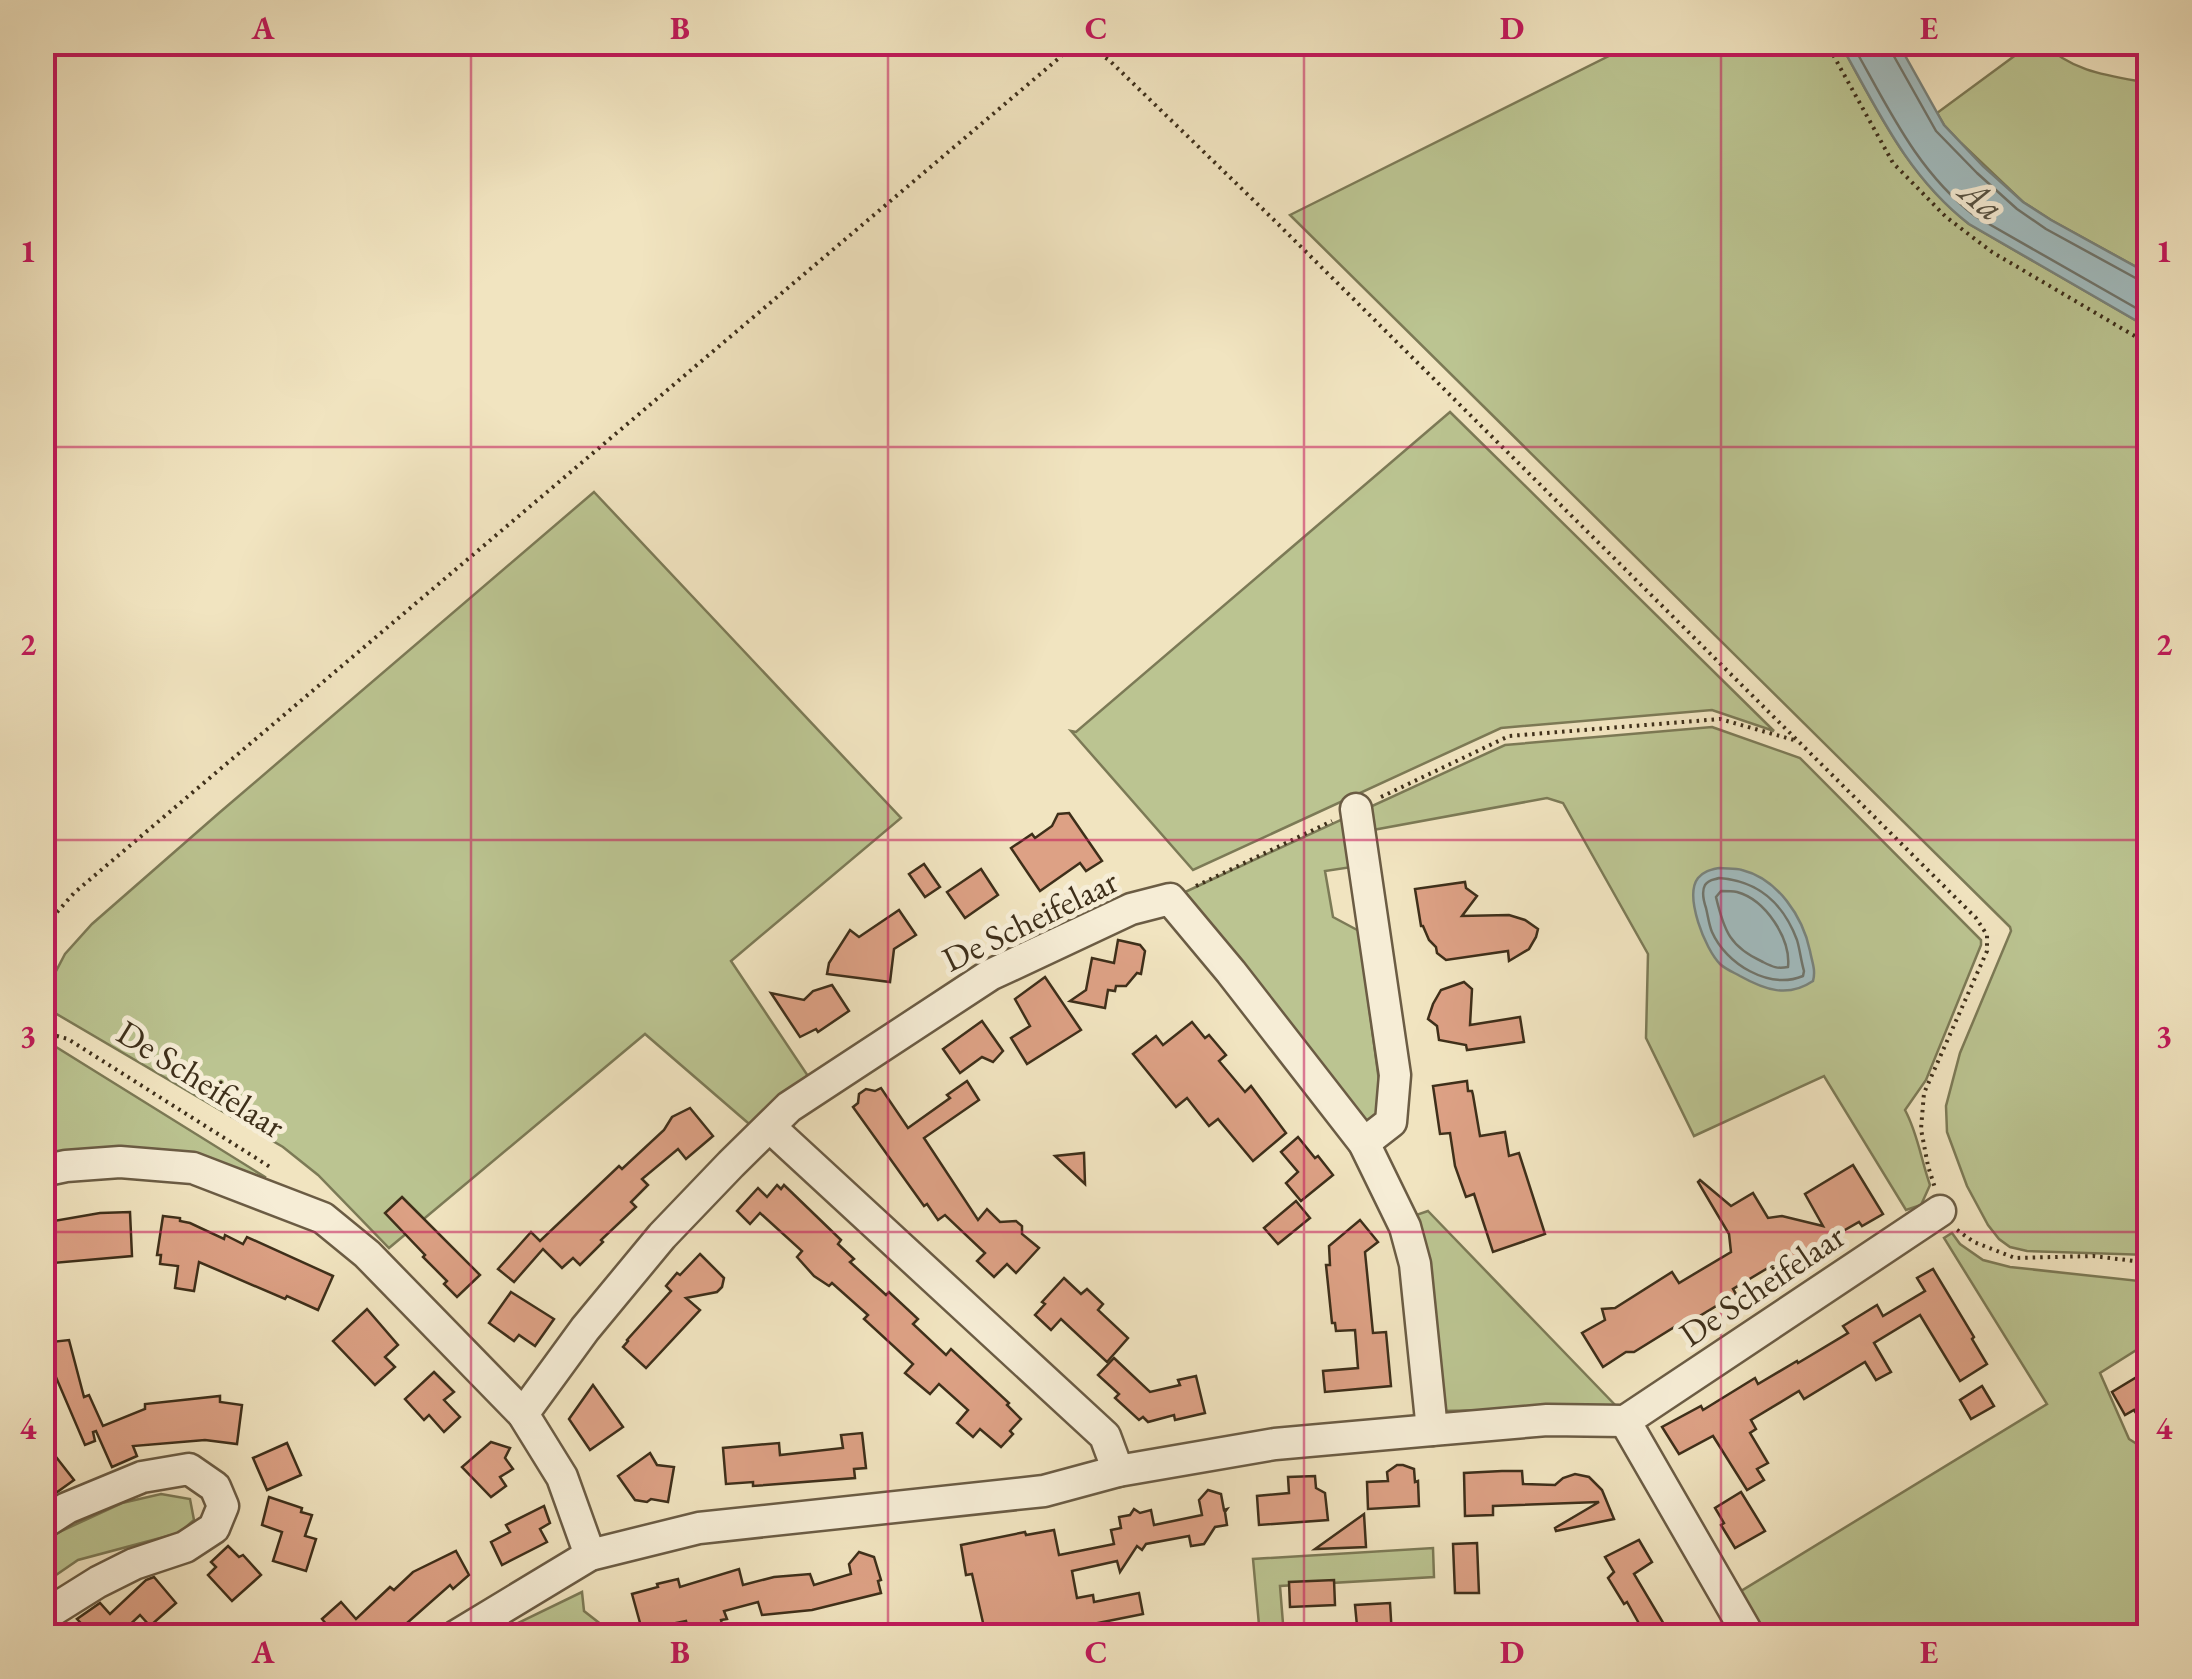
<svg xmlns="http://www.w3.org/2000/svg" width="2192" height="1679" font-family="'EB Garamond',serif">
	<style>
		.green { fill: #bbc491; stroke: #7c7a56; stroke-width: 2.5 }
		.water { fill: #a1bbbe; stroke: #79837c; stroke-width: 2.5 }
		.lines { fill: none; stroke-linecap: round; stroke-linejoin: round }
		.shore { stroke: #70756c; stroke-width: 2.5 }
		.building { fill: #dda185; stroke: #3e2f1a; stroke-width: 2.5 }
		.minor-casing { stroke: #6b5c44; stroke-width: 35 }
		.path { stroke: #3e2f1a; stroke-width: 4; stroke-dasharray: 2.5 5; stroke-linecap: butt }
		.minor { stroke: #f6edd6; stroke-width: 30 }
		.grid { fill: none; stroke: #c2185b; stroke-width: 2.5; stroke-opacity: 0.55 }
		.labels { text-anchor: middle; stroke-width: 10; stroke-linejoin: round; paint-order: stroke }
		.street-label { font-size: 35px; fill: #3e2f1a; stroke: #f6edd6 }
		.water-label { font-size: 38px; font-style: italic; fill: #575243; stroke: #f6edd6 }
		.neatline { fill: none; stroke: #c2185b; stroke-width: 4 }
		.grid-label { font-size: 32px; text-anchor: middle; font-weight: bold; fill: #c2185b }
	</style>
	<rect width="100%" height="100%" fill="#f1e4c0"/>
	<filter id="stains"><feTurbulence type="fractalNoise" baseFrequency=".002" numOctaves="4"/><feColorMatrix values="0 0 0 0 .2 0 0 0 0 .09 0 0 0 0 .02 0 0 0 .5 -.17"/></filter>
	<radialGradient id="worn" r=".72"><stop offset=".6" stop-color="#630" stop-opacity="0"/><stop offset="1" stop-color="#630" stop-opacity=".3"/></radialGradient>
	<!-- green -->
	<g class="green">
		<path d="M1635,43H1840C1877,109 1907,176 1969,224L2149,328V1255L2027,1251L2010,1247L1999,1239L1988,1225L1967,1186L1947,1132L1946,1106L1960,1053L2011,931L2010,927L1290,215Z"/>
		<path d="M2032,43H2044C2071,72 2111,76 2149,83V274L2051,220L2023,202L1961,143L1944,125L1937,113Z"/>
		<polygon points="1450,412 1774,731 1712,710 1501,728 1193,870 1071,731 1076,732"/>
		<polygon points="594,492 901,818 731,961 816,1088 762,1135 645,1034 389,1248 318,1175 283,1147 43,1006 43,996 65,954 92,924 219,813"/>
		<path d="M1712,727L1800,758L1981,940V945L1926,1080L1905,1110C1918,1134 1921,1160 1930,1185L1921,1205L1906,1210L1824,1076L1694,1136L1646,1038L1648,954L1563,803L1547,798L1362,832L1359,812L1505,745Z"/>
		<polygon points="1347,817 1352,867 1325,871 1333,917 1359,931 1383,1111 1371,1128 1170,899"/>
		<polygon points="42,1042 48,1042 265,1177 262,1183 43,1158"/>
		<polygon points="1428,1211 1618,1408 1440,1411 1431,1390 1416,1215"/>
		<polygon points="1952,1233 1960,1244 1983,1260 2010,1267 2149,1282 2149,1342 2100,1373 2129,1439 2146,1450 2149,1454 2149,1636 1752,1636 1728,1599 2047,1404 1944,1238"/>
		<polygon points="161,1494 190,1499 194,1520 179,1533 78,1560 43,1584 42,1540 122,1503"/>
		<polygon points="1433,1548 1434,1577 1280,1586 1284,1636 1260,1636 1253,1559"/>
		<polygon points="582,1592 584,1611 616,1636 491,1636"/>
	</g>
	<!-- water -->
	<g class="water">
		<path d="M1840,43H1898L1944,125L1983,166L2023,202L2051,220L2149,274V328L1969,224C1907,176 1877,109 1840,43Z"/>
		<path d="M1719,868C1726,869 1735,868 1742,870C1778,879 1803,917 1810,951C1812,962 1816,970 1813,981C1788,998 1765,990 1740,976C1735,973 1725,969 1720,964C1705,949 1684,896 1698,878C1704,871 1710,870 1719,868Z"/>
	</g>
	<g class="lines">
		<!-- shore -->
		<g class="shore">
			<path d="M1851,42C1887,105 1916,171 1975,216L2150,316"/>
			<polyline points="1890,42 1891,51 1936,131 1977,173 2017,209 2046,229 2141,281 2150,282"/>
			<path d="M1719,878C1759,881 1783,903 1797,940C1800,950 1801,961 1804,971L1803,976C1769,990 1726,964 1712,932C1709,925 1708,916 1706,908C1704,902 1701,892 1705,885C1709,879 1714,880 1719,878Z"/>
			<path d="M1721,891C1726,891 1732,891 1737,892C1766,900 1791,939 1788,967C1777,969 1773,967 1763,962C1730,947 1724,931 1716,897Z"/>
		</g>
	</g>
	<!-- building -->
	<g class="building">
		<polygon points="1069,813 1102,861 1086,871 1080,863 1040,891 1011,848 1032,834 1035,838 1052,826 1058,814"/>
		<polygon points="924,864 940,887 925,897 909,874"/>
		<polygon points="981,869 998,895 965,918 947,892"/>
		<polygon points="1465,882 1466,888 1477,896 1462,916 1509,915 1525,920 1538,929 1536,937 1529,949 1509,961 1508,951 1446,960 1437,953 1436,947 1429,940 1423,926 1421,926 1415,889"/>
		<polygon points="899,910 916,935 894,949 890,982 827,974 829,963 850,930 859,937"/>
		<polygon points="1118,940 1140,945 1145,951 1141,974 1137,973 1126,986 1116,986 1115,991 1108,990 1105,1008 1070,1001 1086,990 1092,958 1114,963"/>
		<polygon points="1045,977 1081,1030 1027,1064 1011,1038 1030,1026 1015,999"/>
		<polygon points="1464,982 1472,989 1470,1025 1520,1017 1524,1042 1467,1050 1466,1045 1439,1040 1437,1026 1428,1019 1433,1004 1441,990"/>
		<polygon points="832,985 849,1011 818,1032 816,1029 800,1037 771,993 804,1000 813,991"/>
		<polygon points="982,1021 1003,1051 993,1062 982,1057 960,1073 943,1049"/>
		<polygon points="1192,1022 1205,1038 1209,1035 1226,1055 1219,1061 1245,1092 1251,1086 1286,1133 1253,1161 1218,1119 1209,1126 1187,1098 1176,1107 1133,1054 1156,1036 1163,1045"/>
		<polygon points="967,1081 979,1100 924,1138 978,1220 987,1209 1000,1222 1016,1221 1022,1226 1022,1234 1039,1248 1016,1273 1007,1264 994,1277 977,1261 985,1253 945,1215 938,1220 927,1204 924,1206 853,1107 858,1103 859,1094 866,1089 875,1091 881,1088 908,1128 950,1098 947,1095"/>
		<polygon points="1467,1081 1468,1091 1472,1091 1473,1095 1480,1136 1505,1132 1509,1156 1519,1153 1545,1234 1493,1252 1474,1194 1466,1197 1455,1166 1450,1133 1440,1134 1433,1086"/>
		<polygon points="690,1108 713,1136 686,1159 678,1149 642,1179 648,1185 631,1202 636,1207 601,1240 603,1242 580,1265 573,1258 562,1268 543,1249 514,1282 498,1269 531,1232 540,1241 619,1166 622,1169 664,1130 672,1117"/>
		<polygon points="1298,1137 1315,1158 1318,1156 1333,1175 1301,1201 1286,1183 1298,1172 1281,1152"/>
		<polygon points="1084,1153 1085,1184 1055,1156"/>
		<polygon points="1853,1165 1883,1214 1862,1226 1859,1222 1789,1262 1781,1260 1733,1289 1736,1294 1683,1326 1681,1323 1634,1352 1626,1352 1603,1367 1582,1333 1605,1320 1602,1309 1615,1308 1672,1272 1679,1283 1731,1252 1729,1234 1698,1182 1700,1180 1731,1206 1753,1193 1768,1218 1782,1216 1823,1226 1805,1194"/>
		<polygon points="777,1185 781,1189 784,1185 841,1240 838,1244 854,1259 850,1262 886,1295 889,1292 918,1319 913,1324 946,1355 951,1349 1009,1403 1007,1405 1021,1419 1010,1431 1013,1434 1001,1447 980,1429 973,1437 957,1423 968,1410 939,1384 930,1394 905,1373 913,1364 864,1319 868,1315 832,1283 829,1286 814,1276 797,1257 802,1251 760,1213 750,1224 737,1211 758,1188 767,1197"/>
		<polygon points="402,1197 480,1275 457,1297 444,1284 447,1281 423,1257 425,1255 385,1213"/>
		<polygon points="1296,1201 1310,1218 1278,1244 1264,1228"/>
		<polygon points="130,1212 132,1256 42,1264 42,1223 100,1213"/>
		<polygon points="163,1216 180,1218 180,1221 190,1223 224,1239 225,1235 243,1244 247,1237 333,1276 318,1310 287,1296 285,1299 199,1262 194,1291 175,1288 178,1266 160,1264 161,1255 157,1255"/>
		<polygon points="1360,1220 1378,1242 1365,1252 1373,1333 1386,1332 1391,1386 1325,1392 1323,1371 1358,1368 1355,1330 1336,1331 1335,1323 1332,1323 1326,1265 1330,1265 1329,1246"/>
		<polygon points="700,1254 724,1278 722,1287 717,1292 686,1298 700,1310 646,1368 623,1347 628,1341 627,1340 671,1291 666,1286 677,1273 680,1275"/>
		<polygon points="1933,1269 1974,1337 1972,1339 1987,1364 1960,1381 1920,1315 1874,1343 1891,1372 1876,1380 1865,1362 1804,1399 1799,1391 1751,1420 1756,1429 1750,1433 1768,1463 1757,1469 1764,1480 1747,1490 1713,1436 1679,1454 1662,1427 1701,1406 1703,1410 1755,1378 1758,1384 1797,1361 1798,1363 1848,1333 1843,1326 1877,1305 1883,1316 1925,1291 1917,1278"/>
		<polygon points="1064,1278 1081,1294 1087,1289 1103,1304 1098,1310 1128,1338 1107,1362 1061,1319 1051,1330 1035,1315 1045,1304 1042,1302"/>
		<polygon points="511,1292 554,1319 535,1346 519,1335 514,1341 489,1323"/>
		<polygon points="367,1309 398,1345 385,1357 395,1367 375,1385 333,1341"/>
		<polygon points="69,1340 84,1397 89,1395 103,1426 145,1409 145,1404 220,1396 220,1402 242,1405 237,1444 205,1440 133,1446 137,1456 112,1467 96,1431 93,1432 95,1441 85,1445 55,1375 51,1342"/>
		<polygon points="1114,1358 1150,1392 1180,1385 1178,1380 1196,1376 1205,1413 1175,1420 1174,1415 1148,1422 1143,1417 1139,1420 1115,1398 1119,1394 1098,1375"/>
		<polygon points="2150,1369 2150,1434 2134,1410 2125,1415 2112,1392"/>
		<polygon points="434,1372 454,1392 444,1400 460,1417 444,1432 429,1415 424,1420 405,1399"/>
		<polygon points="593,1385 623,1427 590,1450 569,1419"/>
		<polygon points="1982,1386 1994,1406 1971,1419 1960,1400"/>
		<polygon points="862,1433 866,1468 854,1469 855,1478 753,1486 753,1482 726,1484 723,1448 779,1443 780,1455 843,1448 841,1435"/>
		<polygon points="42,1439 74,1480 53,1495 42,1482"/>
		<polygon points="491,1442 510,1448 505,1458 513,1469 500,1477 506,1486 491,1497 462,1467"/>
		<polygon points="287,1443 301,1475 267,1490 253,1458"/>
		<polygon points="650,1453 657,1465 674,1467 668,1502 651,1499 647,1502 635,1500 618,1476"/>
		<polygon points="1397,1465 1403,1465 1414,1469 1415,1482 1418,1481 1419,1506 1368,1509 1367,1482 1388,1481 1387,1472"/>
		<polygon points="1502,1471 1522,1471 1523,1484 1555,1485 1563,1478 1575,1474 1589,1477 1602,1490 1614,1519 1556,1531 1555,1528 1599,1502 1493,1506 1493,1515 1465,1516 1464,1473"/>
		<polygon points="1315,1476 1316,1488 1325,1493 1328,1520 1259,1525 1257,1496 1289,1493 1288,1477"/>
		<polygon points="1208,1490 1221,1494 1224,1510 1227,1509 1225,1512 1227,1525 1215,1527 1204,1544 1191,1546 1189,1536 1146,1544 1142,1550 1137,1546 1120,1572 1117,1561 1072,1571 1077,1598 1093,1595 1094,1602 1139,1593 1143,1614 1098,1623 1101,1636 986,1636 972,1574 966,1575 961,1545 1025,1532 1026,1535 1054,1530 1059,1555 1114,1544 1111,1530 1121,1528 1119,1517 1130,1515 1134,1509 1140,1513 1151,1510 1154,1525 1202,1515 1199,1500"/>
		<polygon points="1741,1492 1765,1531 1735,1548 1721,1525 1724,1523 1715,1508"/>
		<polygon points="269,1497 302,1508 301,1512 312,1515 305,1536 316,1539 306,1571 273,1561 282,1532 262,1525"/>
		<polygon points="544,1506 550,1523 540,1529 547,1542 502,1565 491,1542 510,1532 506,1525"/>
		<polygon points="1364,1514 1366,1547 1315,1549"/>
		<polygon points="1639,1540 1652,1562 1634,1574 1671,1636 1646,1636 1627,1602 1624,1604 1608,1578 1614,1572 1605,1557"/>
		<polygon points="1477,1543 1479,1593 1455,1593 1453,1544"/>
		<polygon points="228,1546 239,1557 243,1555 261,1575 232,1601 208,1575 216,1567 211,1562"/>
		<polygon points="456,1551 469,1575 453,1589 450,1585 398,1631 395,1628 386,1636 336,1636 322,1619 341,1602 356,1619 390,1587 394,1590 413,1572"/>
		<polygon points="859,1552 874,1557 881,1580 878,1581 881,1593 812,1610 762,1615 758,1602 724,1611 727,1619 721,1620 725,1636 690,1636 686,1621 642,1630 632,1594 658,1587 657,1584 678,1579 680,1587 739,1569 743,1585 774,1577 810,1574 814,1585 851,1574 849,1564"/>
		<polygon points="154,1577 176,1603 150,1626 140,1615 118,1636 93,1636 77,1619 100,1603 110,1614 146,1580"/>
		<polygon points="1334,1580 1335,1605 1290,1607 1289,1582"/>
		<polygon points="1390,1603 1392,1636 1358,1636 1355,1605"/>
	</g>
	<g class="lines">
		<defs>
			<g id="minor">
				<polyline points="1356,809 1395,1075 1391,1122 1364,1143"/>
				<polyline points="770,1127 1105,1436 1118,1471"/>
				<polyline points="42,1171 66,1166 120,1162 193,1168 323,1218 367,1254 523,1414 562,1477 590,1555"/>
				<polyline points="523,1414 585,1329 662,1236 731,1164 789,1107 990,975 1131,909 1170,899 1231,972 1364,1143 1405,1227 1415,1264 1432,1430 1547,1420 1625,1421 1940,1211"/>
				<polyline points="1625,1421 1749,1636"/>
				<polyline points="42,1524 67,1508 142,1477 189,1469 215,1487 223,1506 214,1528 185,1547 134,1564 98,1582 42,1617"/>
				<polyline points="456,1636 590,1555 699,1528 1044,1491 1118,1471 1275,1444 1432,1430"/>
			</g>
		</defs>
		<!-- minor casing -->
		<use href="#minor" class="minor-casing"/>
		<!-- path -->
		<g class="path">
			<polyline points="1080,42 1109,60 1275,221 1976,918 1987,935 1987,951 1924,1093 1921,1129 1928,1166 1935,1188"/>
			<polyline points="1826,42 1893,163 1946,217 1992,252 2150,345"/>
			<polyline points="1381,797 1509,736 1720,719 1794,740"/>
			<polyline points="1196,886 1332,821"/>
			<polyline points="42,929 74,893 1065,53 1074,49 1087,49"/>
			<polyline points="42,1032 68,1039 270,1167"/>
			<polyline points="1957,1230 1974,1242 2015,1258 2093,1256 2143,1262 2150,1266"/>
		</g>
		<!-- minor -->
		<use href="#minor" class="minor"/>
	</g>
	<!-- grid -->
	<path class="grid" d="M471,42V1636M888,42V1636M1304,42V1636M1721,42V1636M42,447H2150M42,840H2150M42,1232H2150"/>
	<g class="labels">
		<!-- street labels -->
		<g class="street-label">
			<text transform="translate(1030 920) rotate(-26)" y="12">De Scheifelaar</text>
			<text transform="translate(201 1079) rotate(32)" y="12">De Scheifelaar</text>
			<text transform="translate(1762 1285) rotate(-34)" y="12">De Scheifelaar</text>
		</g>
		<!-- water labels -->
		<g class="water-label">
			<text transform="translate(1982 199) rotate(39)" y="13">Aa</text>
		</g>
	</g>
	<!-- margin -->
	<rect width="2192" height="1679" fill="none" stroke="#f1e4c0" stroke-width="110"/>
	<rect x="55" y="55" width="2082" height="1569" class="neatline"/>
	<g class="grid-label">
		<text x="263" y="39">A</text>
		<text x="680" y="39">B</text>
		<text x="1096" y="39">C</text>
		<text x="1512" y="39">D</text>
		<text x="1929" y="39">E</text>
		<text x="28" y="262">1</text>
		<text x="2164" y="262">1</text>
		<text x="28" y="655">2</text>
		<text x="2164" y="655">2</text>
		<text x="28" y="1047">3</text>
		<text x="2164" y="1047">3</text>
		<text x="28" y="1439">4</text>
		<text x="2164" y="1439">4</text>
		<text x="263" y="1663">A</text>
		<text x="680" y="1663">B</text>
		<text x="1096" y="1663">C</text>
		<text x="1512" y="1663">D</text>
		<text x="1929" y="1663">E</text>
	</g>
	<rect width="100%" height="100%" filter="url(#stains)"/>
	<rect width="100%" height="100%" fill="url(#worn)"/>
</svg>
